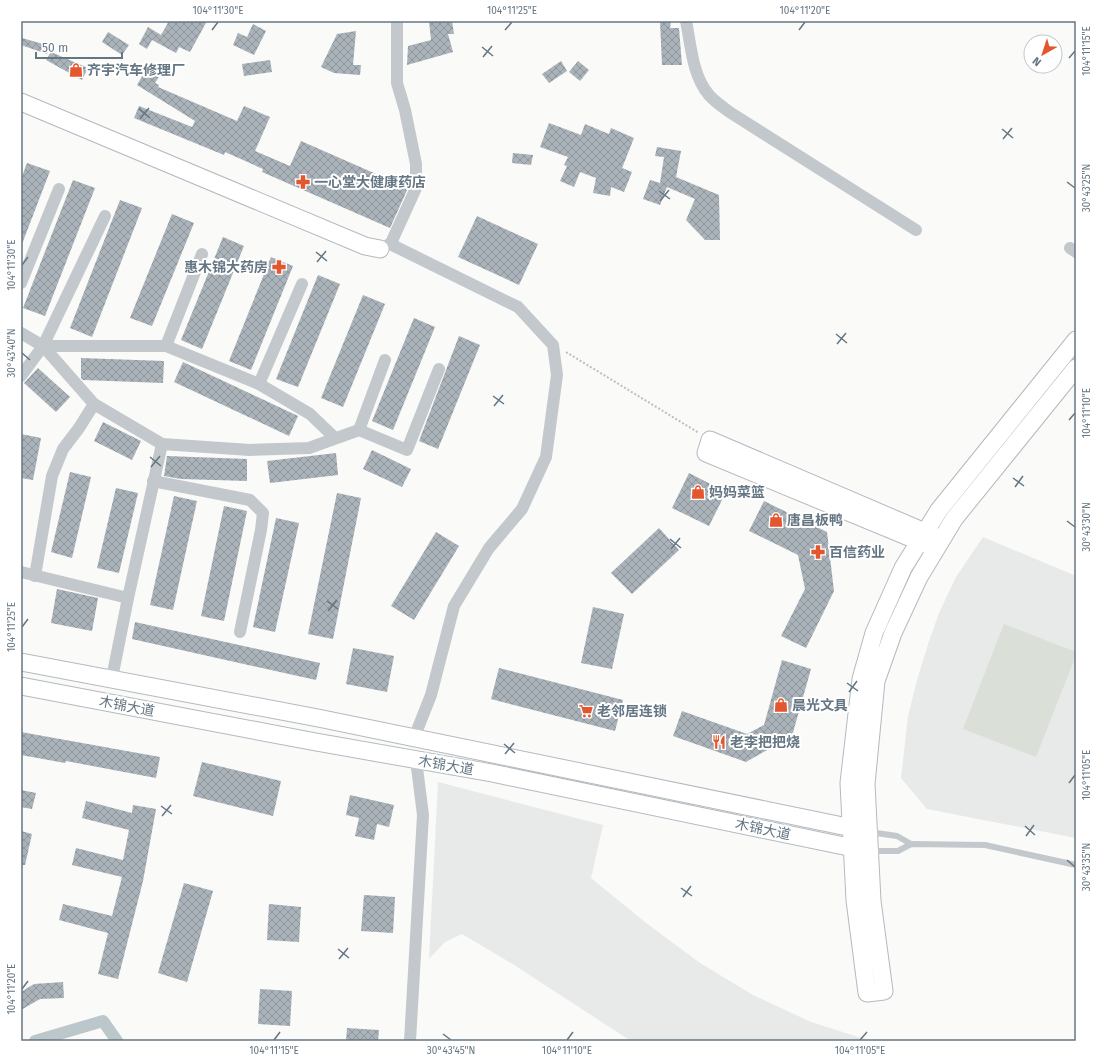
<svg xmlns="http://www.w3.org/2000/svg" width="1097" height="1062" font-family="'Fira Sans','Noto Sans SC',sans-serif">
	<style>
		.built { fill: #e8e9e9 }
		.grass { fill: #dadfd7 }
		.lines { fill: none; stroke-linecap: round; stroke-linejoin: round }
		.canal { stroke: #bbc7cb; stroke-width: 12 }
		.building { fill: url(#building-cross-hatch) }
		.secondary-casing { stroke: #b3babf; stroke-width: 19 }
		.path { stroke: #bbbfc2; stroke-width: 2; stroke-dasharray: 2 2; stroke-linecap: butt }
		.lane { stroke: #c3c8cc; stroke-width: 6 }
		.street { stroke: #c3c8cc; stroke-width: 12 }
		.secondary { stroke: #fff; stroke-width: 17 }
		.ticks { fill: none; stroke: #657683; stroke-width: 1.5 }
		.labels { text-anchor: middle; stroke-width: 4; stroke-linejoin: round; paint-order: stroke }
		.poi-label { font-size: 14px; font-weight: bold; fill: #657683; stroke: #fff; text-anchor: start }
		.street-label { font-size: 14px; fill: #657683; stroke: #fff }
		.neatline { fill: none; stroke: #657683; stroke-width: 1.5 }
		.ticks-label { font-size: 10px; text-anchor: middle; fill: #657683 }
	</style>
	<defs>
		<pattern id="building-cross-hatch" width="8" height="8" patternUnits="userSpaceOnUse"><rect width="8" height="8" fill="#aab3b9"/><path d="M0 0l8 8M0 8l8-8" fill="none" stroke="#8e969c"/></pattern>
	</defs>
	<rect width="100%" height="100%" fill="#fafaf8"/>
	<!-- built -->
	<g class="built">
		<polygon points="983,537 1076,576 1076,838 927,809 901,778 908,716 917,680 929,641 939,613 956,577"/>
		<polygon points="438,782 603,825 591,878 645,922 700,963 753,995 811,1022 871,1041 631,1041 511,963 462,934 445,942 429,959"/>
	</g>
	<!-- grass -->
	<polygon class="grass" points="1004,624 1076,652 1076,655 1036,757 963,729"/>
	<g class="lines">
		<!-- canal -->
		<polyline class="canal" points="35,1041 103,1021 117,1041"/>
	</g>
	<!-- building -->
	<g class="building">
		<polygon points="169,21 207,21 190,52 179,47 176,53 152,40 147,49 139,44 148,27 161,35"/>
		<polygon points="429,21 452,21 454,34 448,34 453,52 407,65 408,46 431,40"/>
		<polygon points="660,21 671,21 670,28 679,28 682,65 662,65"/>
		<polygon points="253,24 266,31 254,55 233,45 238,33 247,37"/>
		<polygon points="356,31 353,65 361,65 360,75 334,73 321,67 337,34"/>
		<polygon points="108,32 129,45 122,55 102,42"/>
		<polygon points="22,38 50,46 47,54 21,45"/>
		<polygon points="51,52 88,68 82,80 46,60"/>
		<polygon points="270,60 272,72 244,76 242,64"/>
		<polygon points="151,61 164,69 155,83 159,85 158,87 237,121 244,106 270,117 255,151 290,166 301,141 408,188 390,228 262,172 263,169 225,152 224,155 134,118 139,106 192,127 195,121 137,85"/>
		<polygon points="561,61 567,71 549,83 542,74"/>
		<polygon points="578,61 589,70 580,81 569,72"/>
		<polygon points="549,123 581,135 585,124 609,134 611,128 634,138 622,168 632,172 624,192 611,187 610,196 593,193 596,178 580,172 574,187 560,181 567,166 564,165 568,157 540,147"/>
		<polygon points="657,147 681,151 676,177 719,195 720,240 705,240 686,220 695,199 667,187 660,205 643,199 650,180 660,183 664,157 655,156"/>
		<polygon points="513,153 533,155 531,165 512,163"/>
		<polygon points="27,163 50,171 22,244 21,179"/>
		<polygon points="73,180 95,188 45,316 23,308"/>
		<polygon points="120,200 142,208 92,337 70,328"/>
		<polygon points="172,214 194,223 152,326 130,318"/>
		<polygon points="477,216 538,244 519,285 458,257"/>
		<polygon points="223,237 244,246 202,349 181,340"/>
		<polygon points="271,257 293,266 251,370 229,361"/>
		<polygon points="318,275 340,284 298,387 276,379"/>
		<polygon points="363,295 385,304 343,407 321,398"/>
		<polygon points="414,318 435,327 393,430 372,421"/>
		<polygon points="459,336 480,345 438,449 419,441"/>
		<polygon points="81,358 164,361 163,383 83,380 81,378"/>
		<polygon points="183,362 298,416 289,436 174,382"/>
		<polygon points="38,368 70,397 56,412 24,383"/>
		<polygon points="103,422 141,441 132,460 94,441"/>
		<polygon points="21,434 41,438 33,480 21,478"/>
		<polygon points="372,450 411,469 402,487 363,469"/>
		<polygon points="336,453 338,475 270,483 267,461"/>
		<polygon points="167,456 247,459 247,481 181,479 164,476"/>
		<polygon points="70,472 91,477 72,558 51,552"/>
		<polygon points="689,473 726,492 709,526 672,508"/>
		<polygon points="116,488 138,493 119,573 97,568"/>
		<polygon points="337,493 361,498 333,639 308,634"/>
		<polygon points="174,496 197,501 173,610 150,605"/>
		<polygon points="764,501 827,532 834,591 806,648 781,636 805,589 798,555 749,531"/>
		<polygon points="224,506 247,511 224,621 201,616"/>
		<polygon points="276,518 299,523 275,632 253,627"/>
		<polygon points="659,528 679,550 632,594 611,573"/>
		<polygon points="436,532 459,546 414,620 391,606"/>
		<polygon points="57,589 98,598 92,631 51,623"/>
		<polygon points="593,607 624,614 612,669 581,663"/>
		<polygon points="135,622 320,663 316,680 132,639"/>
		<polygon points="353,648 394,656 387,692 346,684"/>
		<polygon points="782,660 811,669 792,736 746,762 673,736 682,711 747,734 764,725"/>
		<polygon points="499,668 623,700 615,731 491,699"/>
		<polygon points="21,732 160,757 156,778 66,761 65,763 21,755"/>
		<polygon points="202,762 281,781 273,816 193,796"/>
		<polygon points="21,790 36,793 32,809 21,807"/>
		<polygon points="350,795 394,805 389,827 377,824 374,840 355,836 359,818 346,815"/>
		<polygon points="86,801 132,813 133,805 156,809 143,881 118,979 98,974 108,933 59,920 63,904 112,916 122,877 72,865 76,848 123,860 129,830 82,818"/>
		<polygon points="21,831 32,834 25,865 21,865"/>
		<polygon points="184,883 213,891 187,982 158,973"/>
		<polygon points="364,895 395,897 393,933 361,931"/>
		<polygon points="269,904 301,907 299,942 267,940"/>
		<polygon points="63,982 64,998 40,999 21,1010 21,992 34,984"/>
		<polygon points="260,989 292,991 290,1026 258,1024"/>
		<polygon points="347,1028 379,1030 378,1041 346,1041"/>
	</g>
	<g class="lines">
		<defs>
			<g id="secondary">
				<polyline points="21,102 365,246 380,249"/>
				<polyline points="1076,340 939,510 903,568 874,633 861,679 849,783 855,900 867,993 884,991 872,901 866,784 876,681 893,633 919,577 954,519 1076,368"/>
				<polyline points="928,545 706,453 710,440 934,536"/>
				<polyline points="21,662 318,718 862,830"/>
				<polyline points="21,686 316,742 492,773 863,850"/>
			</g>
		</defs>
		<!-- secondary casing -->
		<use href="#secondary" class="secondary-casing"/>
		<!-- path -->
		<polyline class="path" points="566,352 699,433"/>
		<!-- lane -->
		<g class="lane">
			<polyline points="869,832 897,836 911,844"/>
			<polyline points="871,851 898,851 911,844 985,845 1076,865"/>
		</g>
		<!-- street -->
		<g class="street">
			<path d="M686,21C691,45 692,75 709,95C715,102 723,107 731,113L916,230"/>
			<polyline points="105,216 43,346 166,346 259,384 310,414 335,438"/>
			<polyline points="390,244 518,307 553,345 557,375 546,457 522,509 489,548 454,606 431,695 414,738"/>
			<polyline points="383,248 391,243 416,188 416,164 405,110 397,83 397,21"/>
			<polyline points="1070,248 1076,252"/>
			<polyline points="21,283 59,189"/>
			<polyline points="21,333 43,346 94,404 162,444 250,450 309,448 359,430 407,450 439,369"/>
			<polyline points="166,346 202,254"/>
			<polyline points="21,376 43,346"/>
			<polyline points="259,384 302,284"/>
			<polyline points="359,430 385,360"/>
			<polyline points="153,481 250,500 263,513 261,530 240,632"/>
			<polyline points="21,572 128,598 162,444"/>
			<polyline points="35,576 52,476 63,449 79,428 94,404"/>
			<polyline points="112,678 128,598"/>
			<polyline points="410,1041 423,815 416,760"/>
		</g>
		<!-- secondary -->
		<use href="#secondary" class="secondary"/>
	</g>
	<!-- ticks -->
	<path class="ticks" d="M212,30L218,22M505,30L512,22M799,30L805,22M482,47L493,56M483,57L492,46M1069,58L1075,51M139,109L150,118M140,119L149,108M1002,129L1013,138M1003,139L1012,128M1067,182L1075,188M659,191L670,199M660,201L669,190M316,252L327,261M317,262L326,251M22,265L28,257M836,334L847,343M837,344L846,333M22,353L30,360M493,396L504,404M494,406L503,395M1069,420L1075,413M150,457L161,466M151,467L160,456M1013,478L1024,486M1015,487L1023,476M1067,521L1075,527M670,539L681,548M671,549L680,538M327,601L338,609M328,611L337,600M22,627L28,619M847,683L858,691M849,692L857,681M504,744L515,753M505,754L514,743M1069,783L1075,775M161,806L172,814M162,816L171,805M1025,826L1035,835M1026,836L1034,825M1067,860L1075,867M681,888L692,896M683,897L691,886M338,949L349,958M339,959L348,948M22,989L28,981M443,1034L451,1040M274,1040L280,1032M567,1040L573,1032M860,1040L867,1032"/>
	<!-- icons -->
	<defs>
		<symbol id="shop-bare" viewBox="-9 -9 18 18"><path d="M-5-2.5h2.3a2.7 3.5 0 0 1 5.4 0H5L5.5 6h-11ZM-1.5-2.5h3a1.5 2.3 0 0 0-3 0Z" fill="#e4572e" stroke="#fff" stroke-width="2.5" paint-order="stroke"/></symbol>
		<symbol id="pharmacy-bare" viewBox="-9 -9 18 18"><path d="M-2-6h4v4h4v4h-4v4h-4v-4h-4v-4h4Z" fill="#e4572e" stroke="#fff" stroke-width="2.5" paint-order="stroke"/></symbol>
		<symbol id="supermarket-bare" viewBox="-9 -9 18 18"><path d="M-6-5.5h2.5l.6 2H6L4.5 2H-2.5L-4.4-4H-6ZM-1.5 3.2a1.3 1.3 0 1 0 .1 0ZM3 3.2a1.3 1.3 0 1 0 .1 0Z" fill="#e4572e" stroke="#fff" stroke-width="2.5" paint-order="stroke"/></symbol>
		<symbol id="restaurant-bare" viewBox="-9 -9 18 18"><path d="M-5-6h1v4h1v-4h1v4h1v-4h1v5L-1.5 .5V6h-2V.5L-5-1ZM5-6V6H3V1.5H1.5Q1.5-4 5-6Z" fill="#e4572e" stroke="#fff" stroke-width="2.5" paint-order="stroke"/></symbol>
	</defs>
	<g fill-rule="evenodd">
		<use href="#shop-bare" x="66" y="60" width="20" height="20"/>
		<use href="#pharmacy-bare" x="293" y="172" width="20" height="20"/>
		<use href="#pharmacy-bare" x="269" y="257" width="20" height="20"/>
		<use href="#shop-bare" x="688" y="482" width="20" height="20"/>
		<use href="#shop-bare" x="766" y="510" width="20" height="20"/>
		<use href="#pharmacy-bare" x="808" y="542" width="20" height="20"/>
		<use href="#shop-bare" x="771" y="695" width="20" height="20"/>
		<use href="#supermarket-bare" x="576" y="701" width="20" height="20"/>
		<use href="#restaurant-bare" x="709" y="732" width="20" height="20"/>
	</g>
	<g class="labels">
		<!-- poi labels -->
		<g class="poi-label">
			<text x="87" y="75">齐宇汽车修理厂</text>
			<text x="314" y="187">一心堂大健康药店</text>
			<text x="268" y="272" text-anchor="end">惠木锦大药房</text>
			<text x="709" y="497">妈妈菜篮</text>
			<text x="787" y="525">唐昌板鸭</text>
			<text x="829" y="557">百信药业</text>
			<text x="792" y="710">晨光文具</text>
			<text x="597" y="716">老邻居连锁</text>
			<text x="730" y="747">老李把把烧</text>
		</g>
		<!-- street labels -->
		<g class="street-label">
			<text transform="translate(127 706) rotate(11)" y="5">木锦大道</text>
			<text transform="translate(446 765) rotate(10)" y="5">木锦大道</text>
			<text transform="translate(763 829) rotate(12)" y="5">木锦大道</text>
		</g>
	</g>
	<!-- border -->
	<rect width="1097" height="1062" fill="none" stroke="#ffffff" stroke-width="44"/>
	<!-- north arrow -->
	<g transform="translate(1043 54) rotate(219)"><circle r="19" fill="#ffffff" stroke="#c1c8cd"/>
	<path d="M0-3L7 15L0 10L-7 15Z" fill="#e4572e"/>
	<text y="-6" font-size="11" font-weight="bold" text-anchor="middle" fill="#657683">N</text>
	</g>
	<!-- scale -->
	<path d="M36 52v6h86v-6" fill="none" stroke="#657683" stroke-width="2"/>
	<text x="42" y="52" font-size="12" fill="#657683" stroke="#ffffff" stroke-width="3" paint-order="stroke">50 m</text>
	<rect x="22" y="22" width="1053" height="1018" class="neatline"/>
	<g class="ticks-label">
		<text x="218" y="14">104°11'30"E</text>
		<text x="512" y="14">104°11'25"E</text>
		<text x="805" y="14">104°11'20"E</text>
		<text transform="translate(1086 51) rotate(-90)" y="4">104°11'15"E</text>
		<text transform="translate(1086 188) rotate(-90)" y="4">30°43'25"N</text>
		<text transform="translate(11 265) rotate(-90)" y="4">104°11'30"E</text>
		<text transform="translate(11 353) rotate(-90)" y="4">30°43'40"N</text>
		<text transform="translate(1086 413) rotate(-90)" y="4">104°11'10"E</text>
		<text transform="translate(1086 527) rotate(-90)" y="4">30°43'30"N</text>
		<text transform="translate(11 627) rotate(-90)" y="4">104°11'25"E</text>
		<text transform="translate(1086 775) rotate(-90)" y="4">104°11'05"E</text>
		<text transform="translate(1086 867) rotate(-90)" y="4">30°43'35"N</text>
		<text transform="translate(11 989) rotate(-90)" y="4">104°11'20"E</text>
		<text x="274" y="1054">104°11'15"E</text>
		<text x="451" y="1054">30°43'45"N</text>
		<text x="567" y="1054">104°11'10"E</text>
		<text x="860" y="1054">104°11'05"E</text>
	</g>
</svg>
